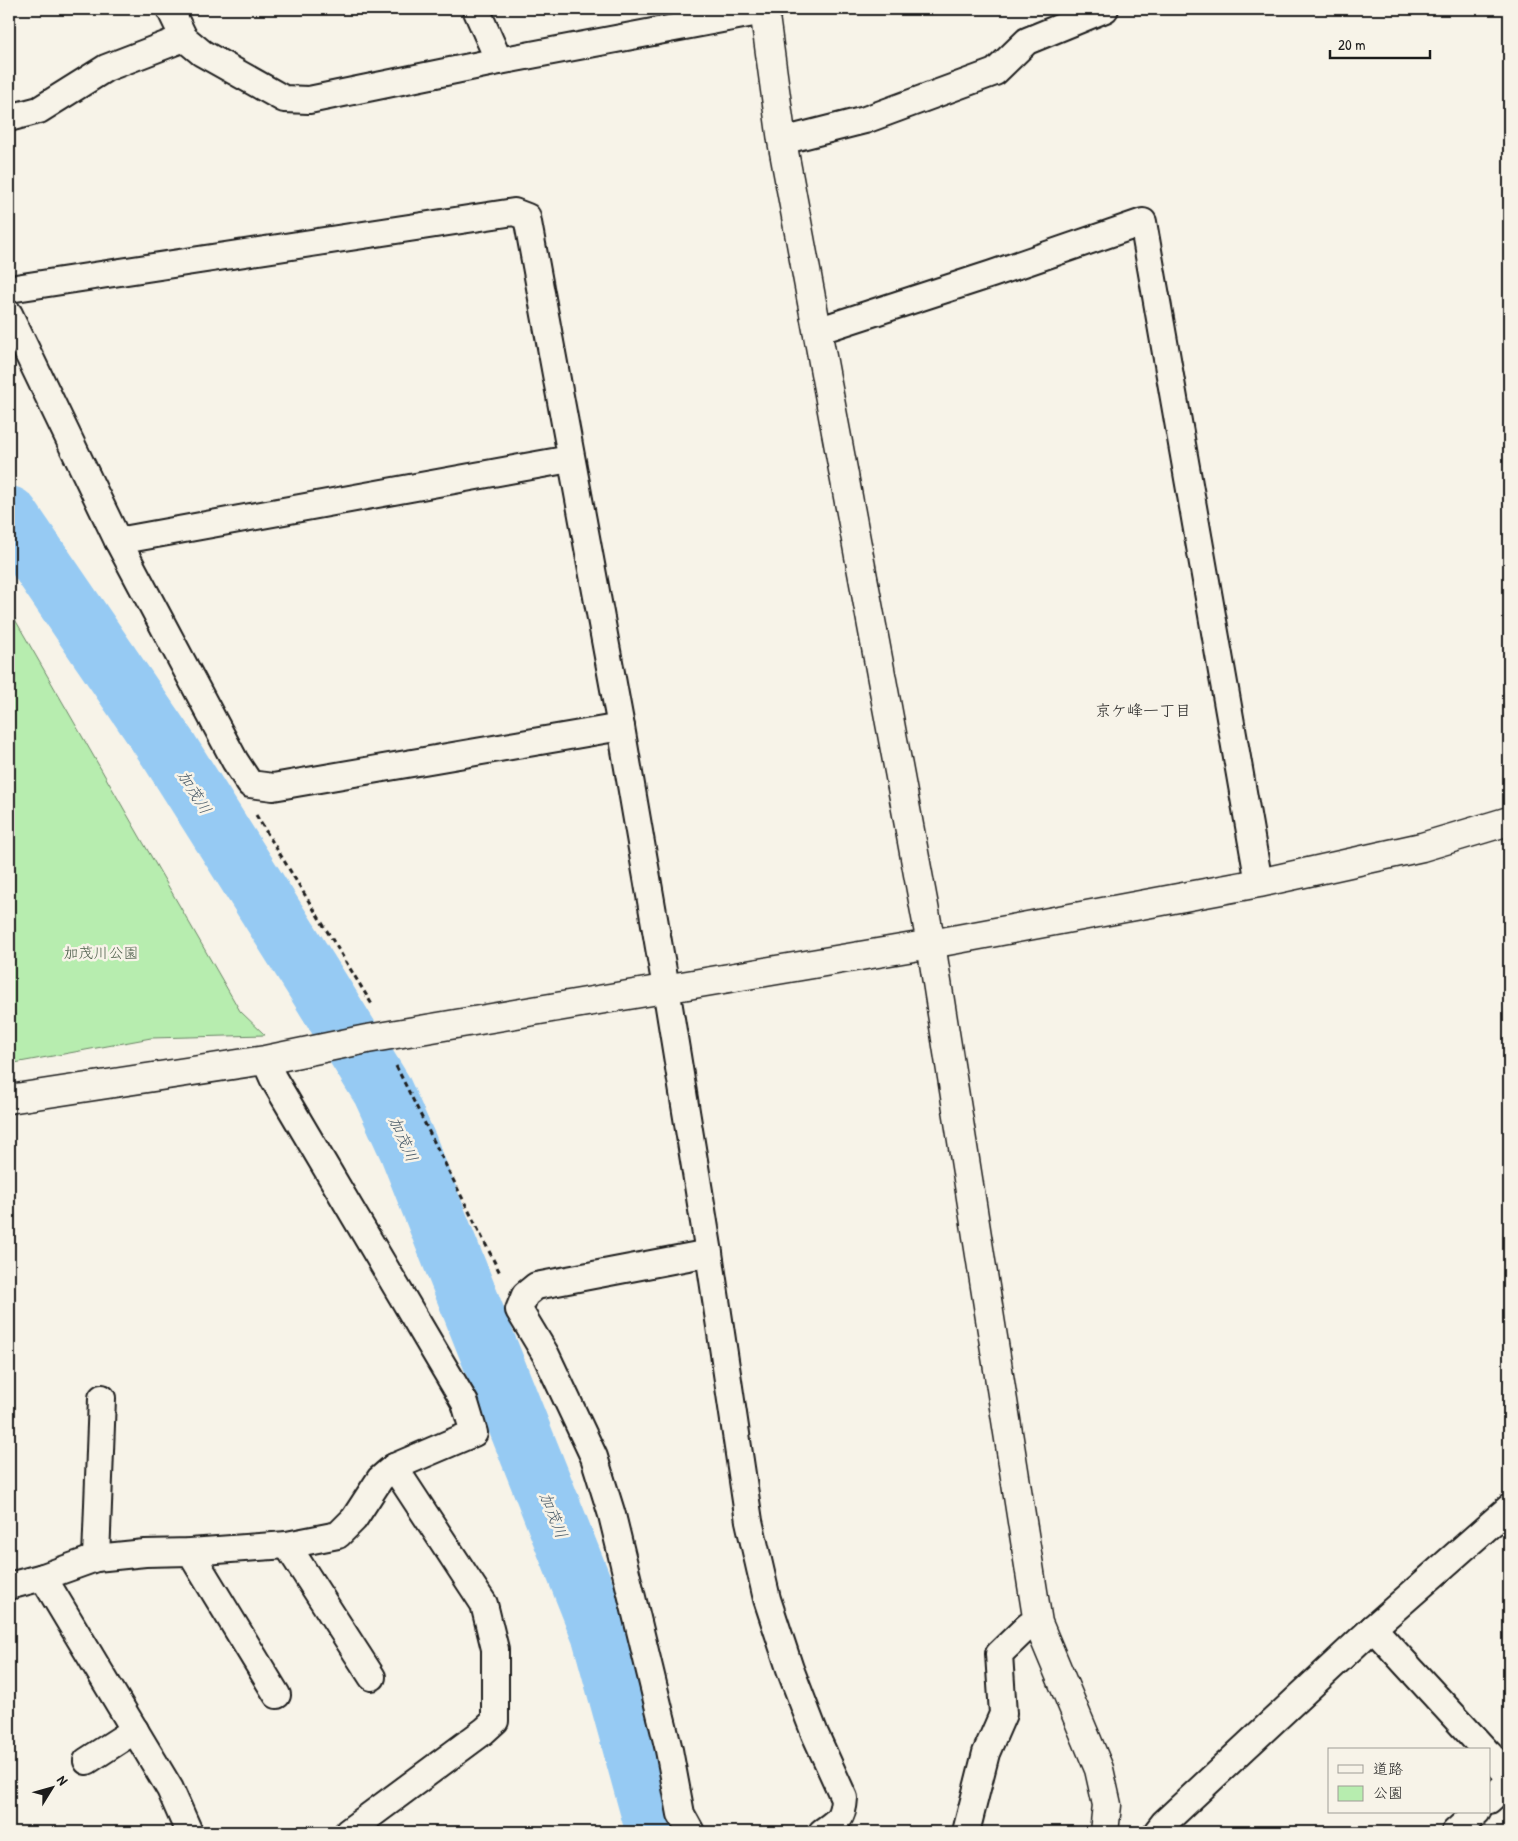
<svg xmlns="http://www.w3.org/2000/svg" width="1518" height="1841" font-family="'Patrick Hand','Klee One',sans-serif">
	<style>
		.green { fill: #b7edaf; stroke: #6a8466 }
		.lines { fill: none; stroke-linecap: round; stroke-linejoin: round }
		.river { stroke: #96caf3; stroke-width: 60 }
		.minor-casing { stroke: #1c1c1c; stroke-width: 30 }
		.tertiary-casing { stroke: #1c1c1c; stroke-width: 31 }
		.path { stroke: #1c1c1c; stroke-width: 3; stroke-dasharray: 5 4; stroke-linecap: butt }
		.minor { stroke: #f7f3e8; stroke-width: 26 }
		.tertiary { stroke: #f7f3e8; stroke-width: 28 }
		.labels { text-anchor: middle; stroke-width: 5; stroke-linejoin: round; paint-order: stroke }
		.park-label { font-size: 15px; fill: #4a5b48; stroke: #f7f3e8 }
		.neighbourhood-label { font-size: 16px; fill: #1c1c1c; stroke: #f7f3e8 }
		.water-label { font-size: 16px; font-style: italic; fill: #475967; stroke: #f7f3e8 }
	</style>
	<rect width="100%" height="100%" fill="#f7f3e8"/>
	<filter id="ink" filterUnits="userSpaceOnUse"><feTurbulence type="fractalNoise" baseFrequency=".02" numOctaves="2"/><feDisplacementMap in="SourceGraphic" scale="10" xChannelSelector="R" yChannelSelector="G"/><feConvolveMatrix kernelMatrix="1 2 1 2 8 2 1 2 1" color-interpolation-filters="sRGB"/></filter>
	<g filter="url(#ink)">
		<!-- green -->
		<polygon class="green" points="9,609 240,1011 265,1035 151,1038 9,1064"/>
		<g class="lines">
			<!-- river -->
			<polyline class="river" points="9,516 170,752 321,991 382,1090 408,1147 602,1636 656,1832"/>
			<defs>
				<g id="minor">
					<polyline points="170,9 184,38 202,53 284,99 309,100 499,61 764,11 769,9"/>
					<polyline points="476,9 499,61"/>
					<polyline points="9,118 39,110 106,68 184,38"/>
					<polyline points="782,141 865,120 995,72 1027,41 1105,9"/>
					<path d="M9,289L514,212L527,217L621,727L666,988L709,1253L749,1521L767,1599L790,1669L815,1734L844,1798C843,1818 837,1822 822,1832"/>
					<polyline points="9,314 118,541 235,761 250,784 273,787 621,727"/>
					<polyline points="817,331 992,274 1143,222 1259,883"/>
					<polyline points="118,541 570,459"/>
					<polyline points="287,1545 372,1677"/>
					<polyline points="190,1552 277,1695"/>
					<polyline points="96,1558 102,1398"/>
					<polyline points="9,1586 43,1577"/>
					<polyline points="1373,1628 1485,1750"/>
					<polyline points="1489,1754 1509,1776"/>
					<polyline points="87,1761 135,1730"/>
					<polyline points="1489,1800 1509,1782"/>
					<polyline points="189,1832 170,1789 43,1577 96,1558 145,1553 190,1552 287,1545 338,1535 354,1519 380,1479 394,1467 474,1433 465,1403 273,1078 265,1060"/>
					<polyline points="348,1832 484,1731 495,1721 495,1649 484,1604 394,1467"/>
					<polyline points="691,1832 681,1814 669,1750 612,1515 594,1457 546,1355 519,1310 525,1295 536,1286 709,1253"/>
					<polyline points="966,1832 986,1753 1003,1714 999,1654 1028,1626 1038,1623"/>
					<polyline points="1157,1832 1164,1823 1373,1628 1509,1508"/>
					<polyline points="1455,1832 1477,1812"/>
				</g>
				<g id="tertiary">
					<polyline points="764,9 782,141 931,944 1038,1623 1099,1769 1107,1805 1104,1832"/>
					<polyline points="9,1099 265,1060 367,1039 931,944 1259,883 1422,847 1509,821"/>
				</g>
			</defs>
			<!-- minor casing -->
			<use href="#minor" class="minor-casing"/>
			<!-- tertiary casing -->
			<use href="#tertiary" class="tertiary-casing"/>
			<!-- path -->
			<g class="path">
				<polyline points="256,815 373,1006"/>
				<polyline points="396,1066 501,1275"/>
			</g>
			<!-- minor -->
			<use href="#minor" class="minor"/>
			<!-- tertiary -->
			<use href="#tertiary" class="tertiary"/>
		</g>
	</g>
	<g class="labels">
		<!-- park labels -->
		<g class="park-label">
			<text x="101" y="958">加茂川公園</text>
		</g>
		<!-- neighbourhood labels -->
		<g class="neighbourhood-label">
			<text x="1143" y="716">京ケ峰一丁目</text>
		</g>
		<!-- water labels -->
		<g class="water-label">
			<text transform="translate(195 792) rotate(58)" y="6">加茂川</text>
			<text transform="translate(404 1139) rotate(66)" y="6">加茂川</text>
			<text transform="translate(554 1515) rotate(68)" y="6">加茂川</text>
		</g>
	</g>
	<!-- margin -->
	<rect width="1518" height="1841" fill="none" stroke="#f7f3e8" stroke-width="30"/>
	<rect x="15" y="15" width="1488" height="1811" fill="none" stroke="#1c1c1c" stroke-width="2" filter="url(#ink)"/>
	<!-- legend -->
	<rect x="1328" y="1748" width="162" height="65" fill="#f7f3e8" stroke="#9f9d96"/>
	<rect x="1338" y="1765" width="25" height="8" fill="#f7f3e8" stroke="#9f9d96"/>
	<text x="1373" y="1774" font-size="15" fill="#1c1c1c">道路</text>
	<rect x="1338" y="1786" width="25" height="15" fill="#b7edaf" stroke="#9f9d96"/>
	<text x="1373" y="1798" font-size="15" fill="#1c1c1c">公園</text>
	<!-- north arrow -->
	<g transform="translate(52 1788) rotate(53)" stroke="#f7f3e8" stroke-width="4" paint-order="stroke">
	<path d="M0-4L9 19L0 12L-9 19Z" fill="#1c1c1c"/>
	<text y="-8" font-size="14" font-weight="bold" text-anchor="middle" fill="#1c1c1c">N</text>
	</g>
	<!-- scale -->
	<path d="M1330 50v8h100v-8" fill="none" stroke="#1c1c1c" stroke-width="2.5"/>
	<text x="1338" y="50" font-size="15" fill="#1c1c1c" stroke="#f7f3e8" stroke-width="4" paint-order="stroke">20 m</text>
</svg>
